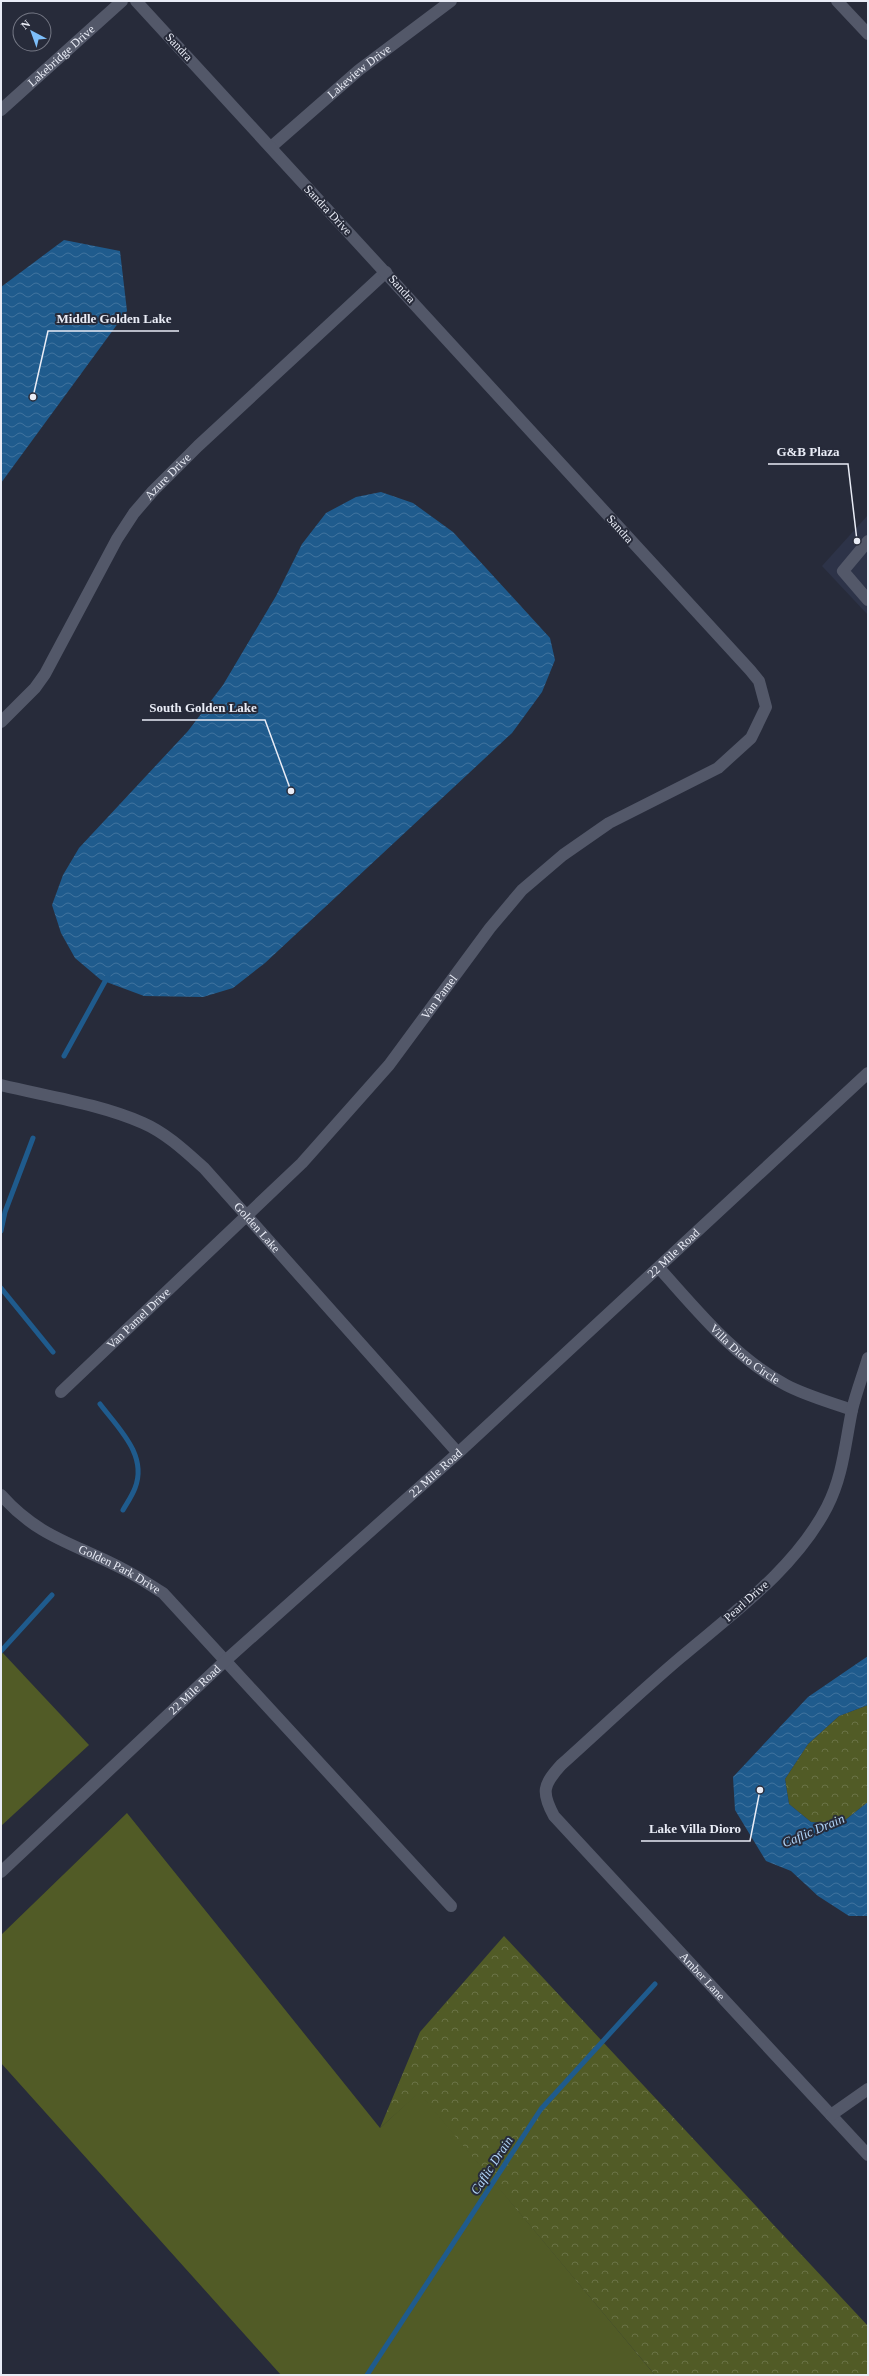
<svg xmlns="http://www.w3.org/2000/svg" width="869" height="2376" font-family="Georgia,serif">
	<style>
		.built { fill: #2d3348 }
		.grass { fill: #515b26 }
		.forest { fill: url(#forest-crowns) }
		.water { fill: url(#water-waves) }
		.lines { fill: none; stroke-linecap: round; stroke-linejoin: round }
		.stream { stroke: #1f5b8d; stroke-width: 5 }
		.minor { stroke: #535869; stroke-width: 12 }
		.labels { text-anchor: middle; stroke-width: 4; stroke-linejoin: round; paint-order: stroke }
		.street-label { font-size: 12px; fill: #e9ecf6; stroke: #272b3a }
		.water-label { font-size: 13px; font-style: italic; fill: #b1d5f9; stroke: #272b3a }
		.leader { fill: none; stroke: #e9ecf6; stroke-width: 1.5 }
		.callout-dot { fill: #e9ecf6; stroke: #272b3a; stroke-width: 1.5 }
		.callout-label { font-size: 13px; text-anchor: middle; font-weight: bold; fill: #e9ecf6; stroke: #272b3a; stroke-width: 4; stroke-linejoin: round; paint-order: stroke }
	</style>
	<defs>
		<pattern id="forest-crowns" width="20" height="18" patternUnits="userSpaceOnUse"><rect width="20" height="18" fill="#515b26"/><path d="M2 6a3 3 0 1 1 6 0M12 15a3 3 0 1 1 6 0" fill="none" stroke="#6a7346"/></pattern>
		<pattern id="water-waves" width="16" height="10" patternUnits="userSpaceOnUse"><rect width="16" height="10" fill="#1f5b8d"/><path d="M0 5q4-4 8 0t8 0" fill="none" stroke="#40739e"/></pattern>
	</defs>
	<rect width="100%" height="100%" fill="#272b3a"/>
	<!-- built -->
	<polygon class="built" points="868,515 868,615 822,566"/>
	<!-- grass -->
	<g class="grass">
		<polygon points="1,1651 89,1745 1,1826"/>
		<polygon points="127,1813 380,2128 419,2092 655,2375 281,2375 1,2063 1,1935"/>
	</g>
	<!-- forest -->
	<g class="forest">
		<polygon points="868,1705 868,1802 839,1825 811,1822 789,1804 785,1779 808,1744 839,1716"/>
		<polygon points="504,1936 868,2326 868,2375 655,2375 419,2093 380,2128 420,2032"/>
	</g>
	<!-- water -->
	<g class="water">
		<polygon points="64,240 120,251 127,311 1,483 1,287"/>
		<polygon points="381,492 413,503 453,532 550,638 555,660 542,692 512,733 265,963 233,988 203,997 144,996 101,980 75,958 61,933 52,905 63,875 79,848 188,731 223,685 276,596 302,544 326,513 356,497"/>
		<polygon points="868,1656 868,1705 839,1716 808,1744 785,1779 789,1804 811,1822 839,1825 868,1802 868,1916 849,1916 818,1896 791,1871 766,1861 735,1810 733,1777 808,1697"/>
	</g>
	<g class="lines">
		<!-- stream -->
		<g class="stream">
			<polyline points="64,1056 108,976"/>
			<polyline points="1,1231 5,1212 33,1138"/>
			<polyline points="1,1288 53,1352"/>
			<path d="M100,1404C118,1428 148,1455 135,1488C132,1496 127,1503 123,1510"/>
			<polyline points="1,1651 52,1595"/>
			<polyline points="367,2375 541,2109 655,1984"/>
		</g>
		<!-- minor -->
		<g class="minor">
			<polyline points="837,1 868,34"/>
			<path id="s1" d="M1,110L122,1"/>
			<path id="s2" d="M271,147L359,70L451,1"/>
			<polyline points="868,541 843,571 868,600"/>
			<path id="s3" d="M1,722L35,688L45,674L117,539L134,513L153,491L198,446L386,272"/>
			<path id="s4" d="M1,1085C46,1096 100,1104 143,1123C166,1133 185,1151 204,1168L458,1453"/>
			<path id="s5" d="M659,1268C697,1310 735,1358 786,1385C807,1396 830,1402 852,1410"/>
			<path id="s6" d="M868,1358C863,1375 856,1393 852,1410C845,1444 843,1476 827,1507C795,1569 733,1613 680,1658C640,1692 601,1729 561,1765C543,1785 541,1792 554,1816L868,2155"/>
			<path id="s7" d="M61,1392L302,1163L389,1065L490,928L522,890L563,855L609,823L718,768L751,738L766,707L759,681L750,670L136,1"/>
			<path id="s8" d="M1,1495C39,1538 76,1544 123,1569C137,1576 150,1585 163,1593L451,1906"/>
			<path id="s9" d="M1,1872L225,1661L458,1453L868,1073"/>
			<polyline points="831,2115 868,2089"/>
		</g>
	</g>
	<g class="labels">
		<!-- street labels -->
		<g class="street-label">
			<text transform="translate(179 47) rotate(47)" y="4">Sandra</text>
			<text dy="4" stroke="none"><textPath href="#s1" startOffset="81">Lakebridge Drive</textPath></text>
			<text dy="4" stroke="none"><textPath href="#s2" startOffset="116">Lakeview Drive</textPath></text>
			<text transform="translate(328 210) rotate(47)" y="4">Sandra Drive</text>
			<text transform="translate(402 289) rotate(48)" y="4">Sandra</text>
			<text dy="4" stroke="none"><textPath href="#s3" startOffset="299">Azure Drive</textPath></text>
			<text transform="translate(620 529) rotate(48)" y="4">Sandra</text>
			<text dy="4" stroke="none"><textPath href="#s7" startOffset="548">Van Pamel</textPath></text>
			<text dy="4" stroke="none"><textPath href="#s4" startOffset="303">Golden Lake</textPath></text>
			<text dy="4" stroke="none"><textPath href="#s9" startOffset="914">22 Mile Road</textPath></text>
			<text dy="4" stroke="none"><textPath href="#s7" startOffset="107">Van Pamel Drive</textPath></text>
			<text dy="4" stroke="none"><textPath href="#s5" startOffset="122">Villa Dioro Circle</textPath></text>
			<text dy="4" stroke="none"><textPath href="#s9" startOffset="590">22 Mile Road</textPath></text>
			<text dy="4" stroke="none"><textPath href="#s8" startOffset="141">Golden Park Drive</textPath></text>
			<text transform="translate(746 1601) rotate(-42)" y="4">Pearl Drive</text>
			<text dy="4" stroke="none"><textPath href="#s9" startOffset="266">22 Mile Road</textPath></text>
			<text dy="4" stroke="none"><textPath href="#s6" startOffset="803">Amber Lane</textPath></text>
		</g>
		<!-- water labels -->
		<g class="water-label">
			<text transform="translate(813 1830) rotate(-23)" y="5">Caflic Drain</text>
			<text transform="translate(491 2165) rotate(-57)" y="5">Caflic Drain</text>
		</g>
	</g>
	<!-- callouts -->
	<path class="leader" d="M33 397L48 331H179M857 541L848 464H768M291 791L265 720H142M760 1790L750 1841H641"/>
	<g class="callout-dot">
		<circle cx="33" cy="397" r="4"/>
		<circle cx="857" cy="541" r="4"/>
		<circle cx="291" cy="791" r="4"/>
		<circle cx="760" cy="1790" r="4"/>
	</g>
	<g class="callout-label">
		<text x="114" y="323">Middle Golden Lake</text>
		<text x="808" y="456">G&amp;B Plaza</text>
		<text x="203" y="712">South Golden Lake</text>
		<text x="695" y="1833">Lake Villa Dioro</text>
	</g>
	<!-- border -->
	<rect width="869" height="2376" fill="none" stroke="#e9ecf6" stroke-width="4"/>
	<!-- north arrow -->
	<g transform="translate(32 32) rotate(319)"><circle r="19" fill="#272b3a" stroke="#757885"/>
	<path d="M0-3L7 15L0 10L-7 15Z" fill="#7dbef9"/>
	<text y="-6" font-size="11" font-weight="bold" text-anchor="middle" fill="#e9ecf6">N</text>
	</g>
</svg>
